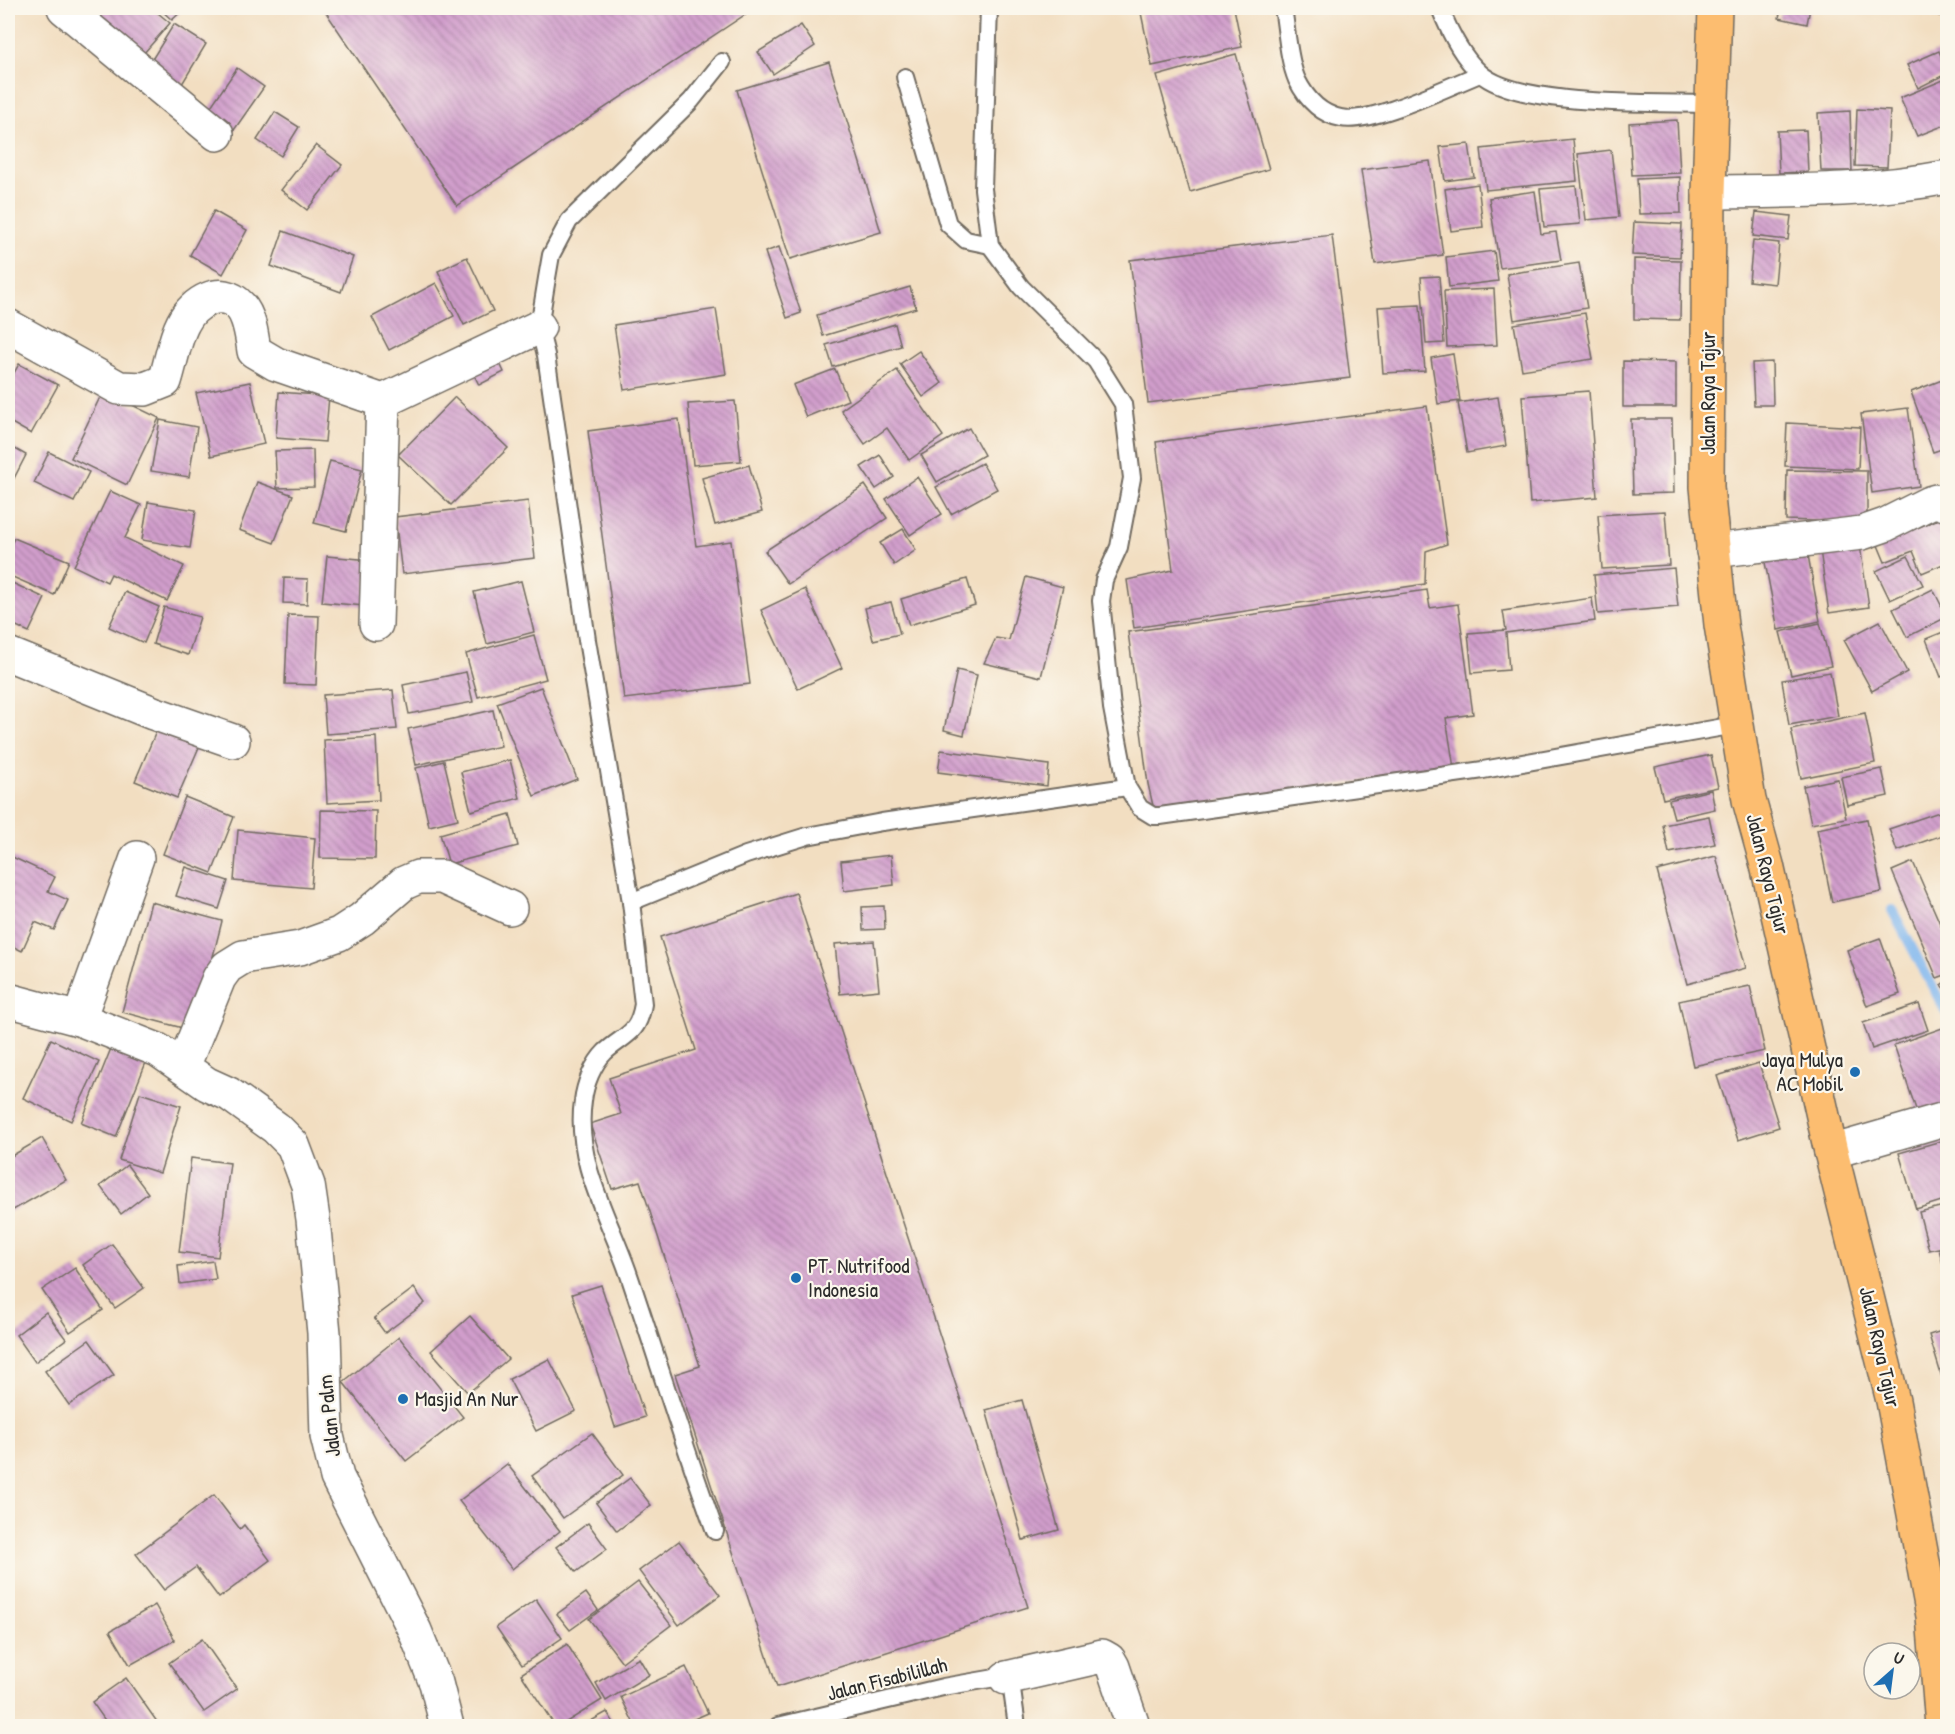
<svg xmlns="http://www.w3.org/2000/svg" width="1955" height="1734" font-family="'Patrick Hand',sans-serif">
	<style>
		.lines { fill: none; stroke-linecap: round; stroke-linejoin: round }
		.stream { stroke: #7fb6ee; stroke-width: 10 }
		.building { fill: url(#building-back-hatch) }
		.lane-casing { stroke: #716a60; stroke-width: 20 }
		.street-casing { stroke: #716a60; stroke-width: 36 }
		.highway-casing { stroke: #716a60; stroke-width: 36 }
		.lane { stroke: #fff; stroke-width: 16 }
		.street { stroke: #fff; stroke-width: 33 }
		.highway { stroke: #fcbd6f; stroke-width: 33 }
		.poi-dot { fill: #1f6fb2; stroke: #fbf7ec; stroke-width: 2 }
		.labels { text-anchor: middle; stroke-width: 4.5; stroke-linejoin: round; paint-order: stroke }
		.street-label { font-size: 21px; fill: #2b2b2b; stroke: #fbf7ec }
		.poi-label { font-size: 21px; fill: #2b2b2b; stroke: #fbf7ec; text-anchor: start }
	</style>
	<defs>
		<pattern id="building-back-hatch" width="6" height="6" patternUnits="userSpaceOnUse" patternTransform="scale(1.5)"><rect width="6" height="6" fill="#d19ecc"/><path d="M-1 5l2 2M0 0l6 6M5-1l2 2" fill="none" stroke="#aa81a6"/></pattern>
	</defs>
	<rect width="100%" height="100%" fill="#fbf7ec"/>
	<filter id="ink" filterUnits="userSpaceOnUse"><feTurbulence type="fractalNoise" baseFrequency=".0167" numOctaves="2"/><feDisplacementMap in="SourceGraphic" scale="12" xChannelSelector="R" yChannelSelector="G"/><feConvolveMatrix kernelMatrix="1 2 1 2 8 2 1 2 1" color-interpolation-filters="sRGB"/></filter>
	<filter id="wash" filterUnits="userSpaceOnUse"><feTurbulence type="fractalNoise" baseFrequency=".008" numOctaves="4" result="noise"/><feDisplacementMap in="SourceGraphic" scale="24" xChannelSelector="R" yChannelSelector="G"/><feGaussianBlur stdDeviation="1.35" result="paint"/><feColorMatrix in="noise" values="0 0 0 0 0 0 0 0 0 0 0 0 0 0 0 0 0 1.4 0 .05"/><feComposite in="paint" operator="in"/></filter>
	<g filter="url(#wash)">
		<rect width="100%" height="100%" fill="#f2dec1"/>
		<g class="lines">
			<!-- stream -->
			<polyline class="stream" points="1892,910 1948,1016"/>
		</g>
		<g id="blocks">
			<!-- building -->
			<g class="building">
				<polygon points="92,8 152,8 170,23 137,61 85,15"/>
				<polygon points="159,8 185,8 172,20"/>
				<polygon points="323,8 755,8 457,206"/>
				<polygon points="1140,8 1234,8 1242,47 1152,66"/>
				<polygon points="1781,8 1810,8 1807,24 1779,18"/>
				<polygon points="1937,8 1948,8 1948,14 1939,16"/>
				<polygon points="174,24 206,44 179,89 146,69"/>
				<polygon points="801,25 815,46 773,74 758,52"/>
				<polygon points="1947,41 1947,56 1942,43"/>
				<polygon points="1939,51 1948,73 1918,88 1907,65"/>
				<polygon points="1236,54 1269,169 1190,192 1157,76"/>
				<polygon points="829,62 881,232 790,259 737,90"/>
				<polygon points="237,68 264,87 232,133 205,115"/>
				<polygon points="1948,78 1948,124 1917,136 1900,98"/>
				<polygon points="1857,109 1890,111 1887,167 1855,166"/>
				<polygon points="1850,111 1852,171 1821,171 1818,113"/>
				<polygon points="275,112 299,127 281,156 257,140"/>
				<polygon points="1677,120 1680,173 1632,175 1629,123"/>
				<polygon points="1806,130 1808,172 1779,173 1777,131"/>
				<polygon points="1573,139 1577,181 1486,190 1481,149"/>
				<polygon points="1469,144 1474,177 1445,181 1440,147"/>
				<polygon points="316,145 342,165 307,210 281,190"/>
				<polygon points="1611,150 1619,217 1586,220 1578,154"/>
				<polygon points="1430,161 1443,255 1375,264 1361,170"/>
				<polygon points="1680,177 1681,213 1639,214 1637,179"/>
				<polygon points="1478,184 1483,227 1451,231 1445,189"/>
				<polygon points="1576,186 1580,224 1544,227 1540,189"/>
				<polygon points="1535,191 1541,234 1556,232 1561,260 1500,268 1489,198"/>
				<polygon points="214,211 247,230 223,274 190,255"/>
				<polygon points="1756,212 1791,216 1788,240 1753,236"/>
				<polygon points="1634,222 1682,224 1680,257 1632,255"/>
				<polygon points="283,231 353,257 341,292 271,266"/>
				<polygon points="1332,235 1350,378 1148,403 1130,260"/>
				<polygon points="1753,240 1779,243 1775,284 1749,281"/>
				<polygon points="779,247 801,313 787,318 765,252"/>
				<polygon points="1494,251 1498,281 1449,287 1446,257"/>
				<polygon points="467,257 493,311 464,325 438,271"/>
				<polygon points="1634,259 1681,260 1680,320 1634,319"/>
				<polygon points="1579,263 1587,308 1514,320 1507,274"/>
				<polygon points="1439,276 1444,343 1426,344 1421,277"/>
				<polygon points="436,283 454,316 389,350 372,317"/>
				<polygon points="910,287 916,308 823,336 817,315"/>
				<polygon points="1494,289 1497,345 1447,347 1444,291"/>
				<polygon points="1420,305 1425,371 1383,373 1378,307"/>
				<polygon points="716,309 726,374 624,390 614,325"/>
				<polygon points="1585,313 1593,359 1522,370 1514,324"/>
				<polygon points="895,324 901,346 833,367 826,345"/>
				<polygon points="919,351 942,383 923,397 900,364"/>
				<polygon points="495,353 504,372 479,385 470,366"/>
				<polygon points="1453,354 1460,401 1438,404 1431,358"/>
				<polygon points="1623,361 1676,362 1676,407 1623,407"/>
				<polygon points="1772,362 1773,405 1754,405 1752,363"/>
				<polygon points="19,364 58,385 31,434 8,421 8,384"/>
				<polygon points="835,369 848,400 806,417 793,385"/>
				<polygon points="897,370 943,436 909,460 887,428 865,444 841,410"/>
				<polygon points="1942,380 1948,394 1948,447 1933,452 1911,392"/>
				<polygon points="250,382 264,444 211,456 196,393"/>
				<polygon points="103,391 159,418 127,485 71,458"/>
				<polygon points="1589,391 1597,497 1530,503 1522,396"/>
				<polygon points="279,392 329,396 325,442 276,438"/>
				<polygon points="455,397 508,448 451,505 398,455"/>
				<polygon points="1498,397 1506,446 1467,453 1458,403"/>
				<polygon points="735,401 741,461 693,465 688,404"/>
				<polygon points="1427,406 1447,544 1426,551 1425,584 1134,628 1127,580 1173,570 1156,442"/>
				<polygon points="1908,408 1919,486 1872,493 1861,414"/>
				<polygon points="679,419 696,546 731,541 750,684 624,699 588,431"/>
				<polygon points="1631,419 1672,419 1674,493 1633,494"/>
				<polygon points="160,420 197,427 189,477 151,471"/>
				<polygon points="1787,423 1860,427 1858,469 1785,466"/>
				<polygon points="969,428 984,455 937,482 921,455"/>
				<polygon points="8,445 26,455 8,490"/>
				<polygon points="313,450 314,487 277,488 275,451"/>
				<polygon points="49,452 89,472 74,502 34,483"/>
				<polygon points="880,455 894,477 876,489 861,467"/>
				<polygon points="330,461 362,469 346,531 314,523"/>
				<polygon points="982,463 997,489 951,514 936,487"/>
				<polygon points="749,465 762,512 715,525 702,478"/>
				<polygon points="1787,470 1867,471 1867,523 1786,520"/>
				<polygon points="917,477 942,514 910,535 886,499"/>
				<polygon points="257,482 293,495 274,543 239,530"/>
				<polygon points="865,485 887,518 788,584 765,551"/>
				<polygon points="110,491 141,505 125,538 184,566 167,601 111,574 107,582 74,566"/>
				<polygon points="528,501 535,558 402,574 395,517"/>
				<polygon points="148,502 196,510 190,548 142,540"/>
				<polygon points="1665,511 1669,565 1602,569 1598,515"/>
				<polygon points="1946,516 1948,562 1922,573 1913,551 1885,562 1875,538 1910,525 1912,530"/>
				<polygon points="903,529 916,550 894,565 880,543"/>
				<polygon points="14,538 69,561 54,595 8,575 8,552"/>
				<polygon points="1859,538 1869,607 1829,613 1819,543"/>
				<polygon points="1806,544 1820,621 1778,630 1763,552"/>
				<polygon points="327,556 370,560 364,606 322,602"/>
				<polygon points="1908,556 1923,585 1890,600 1876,571"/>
				<polygon points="1674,568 1678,607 1598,614 1594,575"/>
				<polygon points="1026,577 1063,587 1041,677 984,663 996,638 1009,640"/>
				<polygon points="284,578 308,579 307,604 283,603"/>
				<polygon points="967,579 975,605 909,625 901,599"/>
				<polygon points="8,581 45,598 29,632 8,622"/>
				<polygon points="521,581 534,632 487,644 474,592"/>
				<polygon points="805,589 842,668 798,689 761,610"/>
				<polygon points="1933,589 1947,617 1907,637 1893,609"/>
				<polygon points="1427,590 1430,608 1458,604 1473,714 1446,718 1454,768 1154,810 1148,784 1128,632"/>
				<polygon points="125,592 159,607 144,643 109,627"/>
				<polygon points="1592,598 1595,621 1506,633 1509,670 1472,673 1468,633 1506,630 1503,611"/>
				<polygon points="891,602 900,634 873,640 865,608"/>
				<polygon points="164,607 200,617 188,655 153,644"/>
				<polygon points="288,615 319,616 316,685 285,684"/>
				<polygon points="1880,621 1907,672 1872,691 1844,640"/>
				<polygon points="1820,623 1831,666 1791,675 1780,632"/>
				<polygon points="1948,630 1948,674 1941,677 1926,639"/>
				<polygon points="534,635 546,679 478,697 466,654"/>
				<polygon points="957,670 977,675 964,735 944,730"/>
				<polygon points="466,672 473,702 409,714 403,685"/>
				<polygon points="1830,672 1838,716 1789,725 1782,680"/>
				<polygon points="541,687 577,779 534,796 497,703"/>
				<polygon points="393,690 397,729 326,734 323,695"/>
				<polygon points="493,710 501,746 416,765 408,729"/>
				<polygon points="1865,713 1875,763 1801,778 1791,729"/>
				<polygon points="161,720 203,738 177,798 135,781"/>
				<polygon points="376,737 379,800 327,803 324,740"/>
				<polygon points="941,750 1049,765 1047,786 938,772"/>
				<polygon points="1711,755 1718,787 1663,799 1655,767"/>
				<polygon points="510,760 520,798 471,811 461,772"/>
				<polygon points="444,761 458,819 429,826 416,768"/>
				<polygon points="1882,769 1888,796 1847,805 1841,777"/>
				<polygon points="1838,779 1846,818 1811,824 1803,786"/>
				<polygon points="1711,790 1715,809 1674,818 1669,800"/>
				<polygon points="185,797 234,817 212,873 163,854"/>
				<polygon points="1948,809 1948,833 1897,851 1889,829"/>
				<polygon points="321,810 376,811 375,859 320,858"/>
				<polygon points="510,814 518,846 449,864 440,834"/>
				<polygon points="1709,816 1715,844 1669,853 1663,825"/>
				<polygon points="1867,819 1882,892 1832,902 1817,829"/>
				<polygon points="238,830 315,838 311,888 234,881"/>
				<polygon points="8,855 55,877 48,891 68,900 54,930 35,922 22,951 8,944"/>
				<polygon points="891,855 894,885 844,891 841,861"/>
				<polygon points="1716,856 1746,968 1687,984 1657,871"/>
				<polygon points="1913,862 1948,942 1948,974 1937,978 1892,871"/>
				<polygon points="186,867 228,881 219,909 176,896"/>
				<polygon points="796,893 1028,1607 777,1687 675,1374 700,1366 640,1181 612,1189 590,1124 621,1114 609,1078 696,1050 660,937"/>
				<polygon points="151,902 222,921 194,1031 122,1012"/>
				<polygon points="884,906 885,929 863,930 862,907"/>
				<polygon points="1880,938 1900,994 1867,1006 1847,950"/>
				<polygon points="874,941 879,990 840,994 835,944"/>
				<polygon points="1948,980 1948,993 1941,985"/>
				<polygon points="1750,986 1765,1051 1693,1066 1679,1001"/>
				<polygon points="1919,1004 1928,1030 1872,1049 1863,1023"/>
				<polygon points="1948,1026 1948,1108 1919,1118 1894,1045"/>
				<polygon points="51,1039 99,1062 71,1121 23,1098"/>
				<polygon points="112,1046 147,1060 116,1137 81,1123"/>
				<polygon points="1759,1063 1779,1127 1738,1140 1717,1076"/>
				<polygon points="140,1093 181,1106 160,1173 119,1160"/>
				<polygon points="42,1138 66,1180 8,1213 8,1158"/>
				<polygon points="1948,1139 1948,1199 1916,1209 1899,1153"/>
				<polygon points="191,1158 230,1163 218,1257 179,1252"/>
				<polygon points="127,1165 148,1193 121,1214 100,1186"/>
				<polygon points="1948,1205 1948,1246 1929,1250 1919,1212"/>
				<polygon points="112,1244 144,1288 115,1308 83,1265"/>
				<polygon points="1948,1247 1948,1280 1947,1280 1939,1249"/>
				<polygon points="213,1261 216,1279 180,1284 178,1266"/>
				<polygon points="75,1268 103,1310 70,1332 42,1290"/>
				<polygon points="601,1285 645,1417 615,1427 572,1294"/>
				<polygon points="414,1288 425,1303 385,1333 374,1318"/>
				<polygon points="46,1312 66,1339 35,1362 16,1335"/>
				<polygon points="470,1316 508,1359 468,1393 431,1351"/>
				<polygon points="1948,1329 1948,1394 1947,1394 1929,1335"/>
				<polygon points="399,1337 463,1417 406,1461 343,1382"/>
				<polygon points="89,1340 114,1375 69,1405 45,1371"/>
				<polygon points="549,1359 576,1411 536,1431 509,1379"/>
				<polygon points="1022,1400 1059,1530 1023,1540 986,1410"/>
				<polygon points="592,1433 623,1475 563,1518 532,1476"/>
				<polygon points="507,1464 560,1531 512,1569 459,1501"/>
				<polygon points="630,1478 651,1505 617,1531 596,1503"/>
				<polygon points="214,1495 240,1529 244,1525 270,1560 219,1598 196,1567 164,1590 136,1554"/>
				<polygon points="588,1523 607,1549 576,1572 556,1547"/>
				<polygon points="679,1541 720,1595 679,1625 639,1571"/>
				<polygon points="638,1582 671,1625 622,1662 589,1619"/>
				<polygon points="586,1593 598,1610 570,1630 557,1614"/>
				<polygon points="536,1599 562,1638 522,1665 496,1627"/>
				<polygon points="155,1605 175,1640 130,1665 110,1631"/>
				<polygon points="202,1639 237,1689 204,1712 169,1663"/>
				<polygon points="567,1644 602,1700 560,1726 555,1726 521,1674"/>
				<polygon points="639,1658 649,1675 606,1701 596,1683"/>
				<polygon points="686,1667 708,1713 678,1726 635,1726 621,1697"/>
				<polygon points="126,1678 160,1726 109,1726 92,1702"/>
				<polygon points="607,1712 616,1726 582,1726"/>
			</g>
		</g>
	</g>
	<g filter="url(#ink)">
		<use href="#blocks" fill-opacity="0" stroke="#716a60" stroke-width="1.5"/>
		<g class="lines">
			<defs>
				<g id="lane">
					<polyline points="989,8 983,189 990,245 1021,287 1096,361 1123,404 1132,478 1119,547 1104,580 1101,601 1112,708 1127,787 1140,808 1153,816 1160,816 1483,770 1735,725"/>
					<path d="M1283,8C1287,30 1288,59 1297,80C1306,98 1320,114 1341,118C1371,125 1449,86 1480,74"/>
					<path d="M1440,8C1449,31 1461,56 1480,73C1518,108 1658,102 1712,104"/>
					<polyline points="905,77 948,224 966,240 990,245"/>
					<polyline points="631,902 746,855 807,836 882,822 1127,787"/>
					<path d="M715,1531C684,1446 658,1361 629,1275C610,1219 574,1162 583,1101C585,1084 593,1064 605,1052C625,1034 638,1035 643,1004L631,902L587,640L546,355L539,327L547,278L551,255L569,221L691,101L722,62"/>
					<polyline points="778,1726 943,1687 1001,1677 1011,1683 1017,1726"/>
				</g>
				<g id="street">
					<polyline points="64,8 217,134"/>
					<path d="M1709,192C1789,191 1869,192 1948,177"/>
					<path d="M8,326L119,388L145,389L165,381C171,363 174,340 183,323C193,303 221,285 240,306C250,317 252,337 254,351L276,364L383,401L539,327"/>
					<polyline points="1713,551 1862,533 1885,525 1929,503 1936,501 1948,505"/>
					<polyline points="376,624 383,401"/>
					<polyline points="8,654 153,713 233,741"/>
					<polyline points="8,1000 79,1019 158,1050 207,1084 229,1094 276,1128 293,1145 308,1185 313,1219 324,1333 327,1436 337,1477 415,1631 436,1683 447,1726"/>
					<polyline points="79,1019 137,858"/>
					<polyline points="183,1067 219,978 227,967 243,957 300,948 339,934 362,919 404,883 418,877 442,877 510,908"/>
					<polyline points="1831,1152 1948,1118"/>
					<polyline points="1006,1678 1102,1656 1109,1660 1113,1667 1133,1726"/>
				</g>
				<polyline id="highway" points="1715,8 1709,192 1707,487 1721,625 1749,800 1767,865 1831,1152 1893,1401 1933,1616 1942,1726"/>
			</defs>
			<!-- lane casing -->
			<use href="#lane" class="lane-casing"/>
			<!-- street casing -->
			<use href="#street" class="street-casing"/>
			<!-- highway casing -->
			<use href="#highway" class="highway-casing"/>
			<!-- lane -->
			<use href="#lane" class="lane"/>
			<!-- street -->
			<use href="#street" class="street"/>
			<!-- highway -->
			<use href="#highway" class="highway"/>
		</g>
	</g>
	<!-- markers -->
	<g class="poi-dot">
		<circle cx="1855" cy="1072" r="6"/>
		<circle cx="796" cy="1278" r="6"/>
		<circle cx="403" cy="1399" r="6"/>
	</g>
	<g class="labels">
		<!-- street labels -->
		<g class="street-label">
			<text transform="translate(1708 393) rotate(-90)" y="7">Jalan Raya Tajur</text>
			<text transform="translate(1768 874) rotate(76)" y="7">Jalan Raya Tajur</text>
			<text transform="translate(1880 1347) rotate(77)" y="7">Jalan Raya Tajur</text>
			<text transform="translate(329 1416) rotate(-96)" y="7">Jalan Palm</text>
			<text transform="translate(887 1679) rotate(-14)" y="7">Jalan Fisabilillah</text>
		</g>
		<!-- poi labels -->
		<g class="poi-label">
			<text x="1843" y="1067" text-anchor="end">Jaya Mulya<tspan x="1843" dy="24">AC Mobil</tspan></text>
			<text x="808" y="1273">PT. Nutrifood<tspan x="808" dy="24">Indonesia</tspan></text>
			<text x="415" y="1406">Masjid An Nur</text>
		</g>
	</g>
	<!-- margin -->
	<rect width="1955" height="1734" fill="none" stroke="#fbf7ec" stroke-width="30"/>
	<!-- north arrow -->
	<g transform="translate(1892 1671) rotate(28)"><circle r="28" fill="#fbf7ec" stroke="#a8a59f" stroke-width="1.5"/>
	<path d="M0-4.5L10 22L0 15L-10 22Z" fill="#1f6fb2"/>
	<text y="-9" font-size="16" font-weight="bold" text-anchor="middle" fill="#2b2b2b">U</text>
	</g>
</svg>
